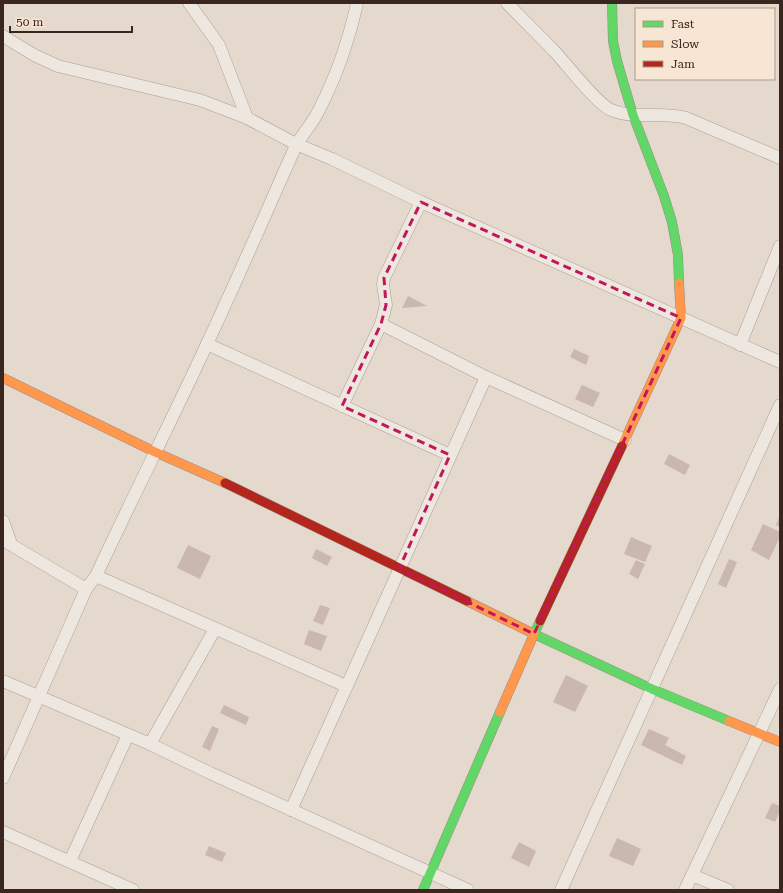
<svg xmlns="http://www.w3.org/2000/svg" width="783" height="893" font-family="'Roboto Serif',serif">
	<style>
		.building { fill: #cab7ae }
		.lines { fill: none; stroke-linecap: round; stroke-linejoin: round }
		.street-casing { stroke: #aa9f96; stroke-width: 13 }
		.fast-casing { stroke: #9a8e86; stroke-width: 10 }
		.slow-casing { stroke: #9a8e86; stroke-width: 10 }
		.jam-casing { stroke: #9a8e86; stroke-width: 10 }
		.street { stroke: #eee7df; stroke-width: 12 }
		.fast { stroke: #63d668; stroke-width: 9 }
		.slow { stroke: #ff974d; stroke-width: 9 }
		.jam { stroke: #b3261e; stroke-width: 9 }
		.marked { fill: none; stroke: #c2185b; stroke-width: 3; stroke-dasharray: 8 5; stroke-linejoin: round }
	</style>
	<rect width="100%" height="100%" fill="#e5d9cd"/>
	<!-- building -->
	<g class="building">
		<polygon points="408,296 427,306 402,308"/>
		<polygon points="574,349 589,356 586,365 570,357"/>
		<polygon points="582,385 600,393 593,407 575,399"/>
		<polygon points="669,454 690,465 685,475 664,464"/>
		<polygon points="780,515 780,527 776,525"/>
		<polygon points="763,524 780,532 780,537 769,560 751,550"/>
		<polygon points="631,537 652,546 645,562 624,554"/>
		<polygon points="188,545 211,556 200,579 177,568"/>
		<polygon points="316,549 332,557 327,566 312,558"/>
		<polygon points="729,559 737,562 726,588 718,584"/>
		<polygon points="636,560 645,564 638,579 629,574"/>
		<polygon points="320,605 330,608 323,625 313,621"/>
		<polygon points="309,630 327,636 321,651 304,644"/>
		<polygon points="566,675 588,686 575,712 553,702"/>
		<polygon points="224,705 249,717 246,725 220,713"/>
		<polygon points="212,726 219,729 210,751 202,747"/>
		<polygon points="649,729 669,738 665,745 686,756 682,765 641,745"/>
		<polygon points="772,803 780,806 780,811 775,822 765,818"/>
		<polygon points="617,838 641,849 633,866 609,856"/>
		<polygon points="519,842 536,851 529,867 511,858"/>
		<polygon points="209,846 226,853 222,862 205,855"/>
	</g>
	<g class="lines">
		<defs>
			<g id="street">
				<polyline points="189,3 219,45 247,118"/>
				<path d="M507,3C523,20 540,36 556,53C568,66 597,104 611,110C635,120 661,111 686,118L780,158"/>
				<polyline points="3,36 34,55 58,66 200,100 247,118 296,144 332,159 421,202 780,362"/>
				<polyline points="381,324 486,377 625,440"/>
				<polyline points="207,344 450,455"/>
				<polyline points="740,345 780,246"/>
				<polyline points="342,406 381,324 386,305 383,284 384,278 421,202"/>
				<polyline points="3,521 11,544"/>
				<polyline points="3,540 86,589"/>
				<polyline points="96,576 346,686"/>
				<polyline points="3,681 150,744 210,773 468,890"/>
				<polyline points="150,744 215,629"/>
				<path d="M3,778L86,589L96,576C132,498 171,422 207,344C237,280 265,215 294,150C300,136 312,125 319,110C336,77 349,40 357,3"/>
				<polyline points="291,810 486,377"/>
				<polyline points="3,832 133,890"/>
				<polyline points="70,861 128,735"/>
				<polyline points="692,875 728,890"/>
				<polyline points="561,890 780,405"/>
				<polyline points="685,890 780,689"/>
			</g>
			<g id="fast">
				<polyline points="612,3 613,41 617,61 633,115 664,196 672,222 678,255 679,283"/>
				<polyline points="540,621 534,634 652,689 729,721"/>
				<polyline points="423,890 500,712"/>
			</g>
			<g id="slow">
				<polyline points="3,378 155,452 225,483"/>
				<polyline points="622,446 681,318 679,283"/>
				<polyline points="467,601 534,634 500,712"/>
				<polyline points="729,721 780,742"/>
			</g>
			<g id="jam">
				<polyline points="225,483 467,601"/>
				<polyline points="540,621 622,446"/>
			</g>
		</defs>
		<!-- street casing -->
		<use href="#street" class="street-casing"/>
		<!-- fast casing -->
		<use href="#fast" class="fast-casing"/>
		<!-- slow casing -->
		<use href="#slow" class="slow-casing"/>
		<!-- jam casing -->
		<use href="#jam" class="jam-casing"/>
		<!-- street -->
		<use href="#street" class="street"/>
		<!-- fast -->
		<use href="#fast" class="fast"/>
		<!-- slow -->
		<use href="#slow" class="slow"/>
		<!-- jam -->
		<use href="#jam" class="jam"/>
	</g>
	<!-- marked area -->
	<path class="marked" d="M421,202L681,318L534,634L399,569L450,455L342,406L381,324L386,305L384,278Z"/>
	<!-- border -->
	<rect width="783" height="893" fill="none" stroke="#3a261e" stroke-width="8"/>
	<!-- legend -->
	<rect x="635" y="8" width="140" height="72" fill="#f7e6d3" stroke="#ab998b"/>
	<rect x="643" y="21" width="20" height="6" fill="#63d668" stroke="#ab998b"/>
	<text x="671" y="28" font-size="12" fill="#3a261e">Fast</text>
	<rect x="643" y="41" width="20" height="6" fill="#ff974d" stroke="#ab998b"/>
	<text x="671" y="48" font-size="12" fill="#3a261e">Slow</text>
	<rect x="643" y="61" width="20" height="6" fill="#b3261e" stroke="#ab998b"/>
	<text x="671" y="68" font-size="12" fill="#3a261e">Jam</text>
	<!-- scale -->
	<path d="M10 26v6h122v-6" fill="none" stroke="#3a261e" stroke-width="2"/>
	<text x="16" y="26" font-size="12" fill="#3a261e" stroke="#f7e6d3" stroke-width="3" paint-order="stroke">50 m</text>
</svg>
